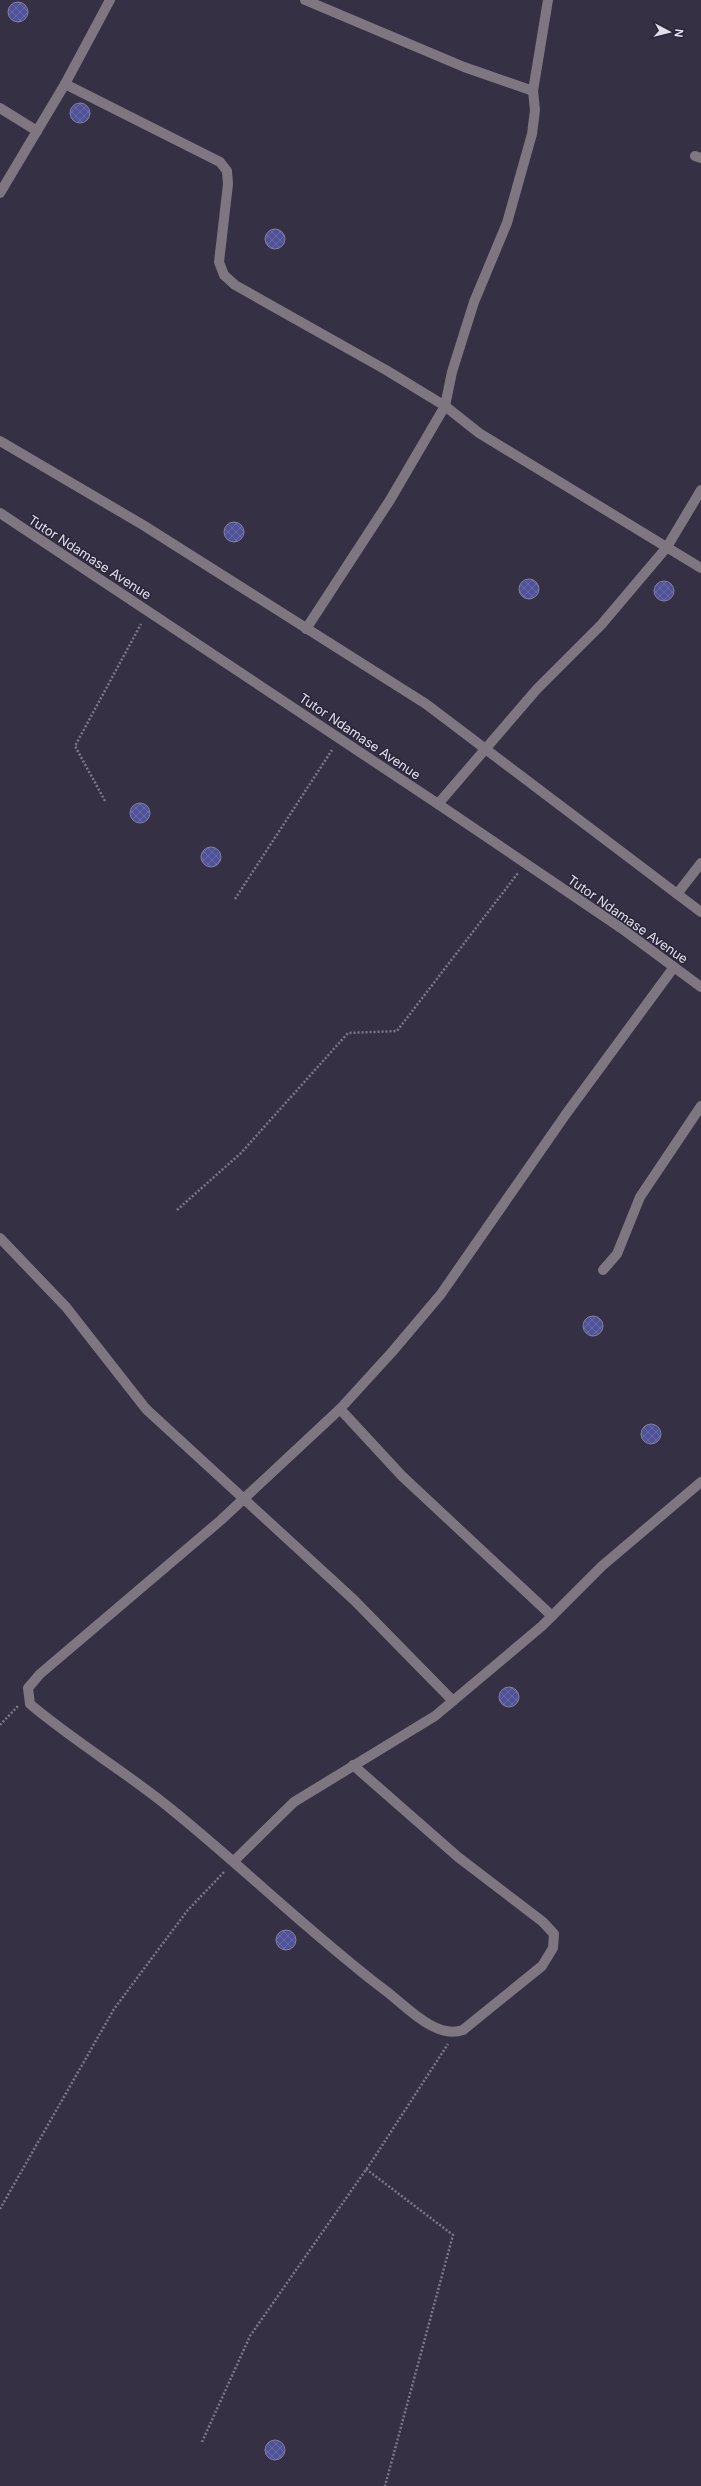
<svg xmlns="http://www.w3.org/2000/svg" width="701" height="2486" font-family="Inter,sans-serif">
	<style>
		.building { fill: url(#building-cross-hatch); stroke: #7f829b }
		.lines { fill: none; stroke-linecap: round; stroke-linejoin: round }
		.path { stroke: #7c7789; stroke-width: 2.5; stroke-dasharray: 2 2; stroke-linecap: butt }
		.minor { stroke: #7e7781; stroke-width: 10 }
		.labels { text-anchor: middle; stroke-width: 3; stroke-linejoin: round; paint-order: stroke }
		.street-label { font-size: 13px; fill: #e2deec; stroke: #2c263a }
	</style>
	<defs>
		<pattern id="building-cross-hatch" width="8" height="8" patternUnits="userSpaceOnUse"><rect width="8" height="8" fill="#4f5298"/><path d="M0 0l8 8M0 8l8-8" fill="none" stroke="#686aa7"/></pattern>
	</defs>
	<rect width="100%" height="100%" fill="#363044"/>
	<!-- building -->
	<g class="building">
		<circle cx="18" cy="12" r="10"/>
		<circle cx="80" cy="113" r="10"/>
		<circle cx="275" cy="239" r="10"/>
		<circle cx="234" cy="532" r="10"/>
		<circle cx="529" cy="589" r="10"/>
		<circle cx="664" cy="591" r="10"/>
		<circle cx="140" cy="813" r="10"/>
		<circle cx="211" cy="857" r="10"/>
		<circle cx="593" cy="1326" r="10"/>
		<circle cx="651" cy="1434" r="10"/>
		<circle cx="509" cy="1697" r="10"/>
		<circle cx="286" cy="1940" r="10"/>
		<circle cx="275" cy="2450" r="10"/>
	</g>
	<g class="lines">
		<!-- path -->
		<g class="path">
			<polyline points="105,801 75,746 141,624"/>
			<polyline points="235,899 332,750"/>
			<polyline points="177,1210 241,1153 348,1033 397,1031 518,873"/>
			<polyline points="0,1725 18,1706"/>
			<polyline points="366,2169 453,2235 385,2486"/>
			<polyline points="0,2209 114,2009 187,1911 225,1871"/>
			<polyline points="202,2442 250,2336 372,2161 448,2044"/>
		</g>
		<!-- minor -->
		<g class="minor">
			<polyline points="110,0 65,84 220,162 227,171 228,184 219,262 224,275 235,285 386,370 445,406 479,433 701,568"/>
			<polyline points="305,0 464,67 533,91"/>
			<polyline points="0,108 37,131"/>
			<polyline points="695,156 701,158"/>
			<polyline points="0,193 65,84"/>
			<polyline points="0,441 143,525 426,704 701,912"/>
			<polyline points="0,513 438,804 621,928 701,987"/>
			<polyline points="306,629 390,500 445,406 452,372 474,302 507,223 532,134 535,110 533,91 548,0"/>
			<polyline points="438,804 537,689 601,625 667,547 701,490"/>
			<polyline points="677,894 701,863"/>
			<polyline points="0,1238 66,1307 146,1409 354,1600 453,1701"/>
			<polyline points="603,1270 617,1254 640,1197 701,1106"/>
			<polyline points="340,1409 402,1476 552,1616"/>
			<path d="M353,1765L458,1857L543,1922L554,1934L553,1948L542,1966L463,2030C436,2040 406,2006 386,1991C311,1934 244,1868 171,1809C126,1772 75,1742 30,1704L28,1688L40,1674L221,1520L340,1409L392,1352L441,1294L566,1114L674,967"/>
			<polyline points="235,1860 294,1802 435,1716 542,1626 602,1566 701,1482"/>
		</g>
	</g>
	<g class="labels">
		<!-- street labels -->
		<g class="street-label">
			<text transform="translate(90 557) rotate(33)" y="5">Tutor Ndamase Avenue</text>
			<text transform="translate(360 736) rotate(34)" y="5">Tutor Ndamase Avenue</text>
			<text transform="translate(628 919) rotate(35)" y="5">Tutor Ndamase Avenue</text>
		</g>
	</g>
	<!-- north arrow -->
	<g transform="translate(669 32) rotate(97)" stroke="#2c263a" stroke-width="3" paint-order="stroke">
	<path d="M0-3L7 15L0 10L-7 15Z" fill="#e2deec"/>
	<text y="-6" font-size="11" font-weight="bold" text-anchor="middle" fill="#e2deec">N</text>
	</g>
</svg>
